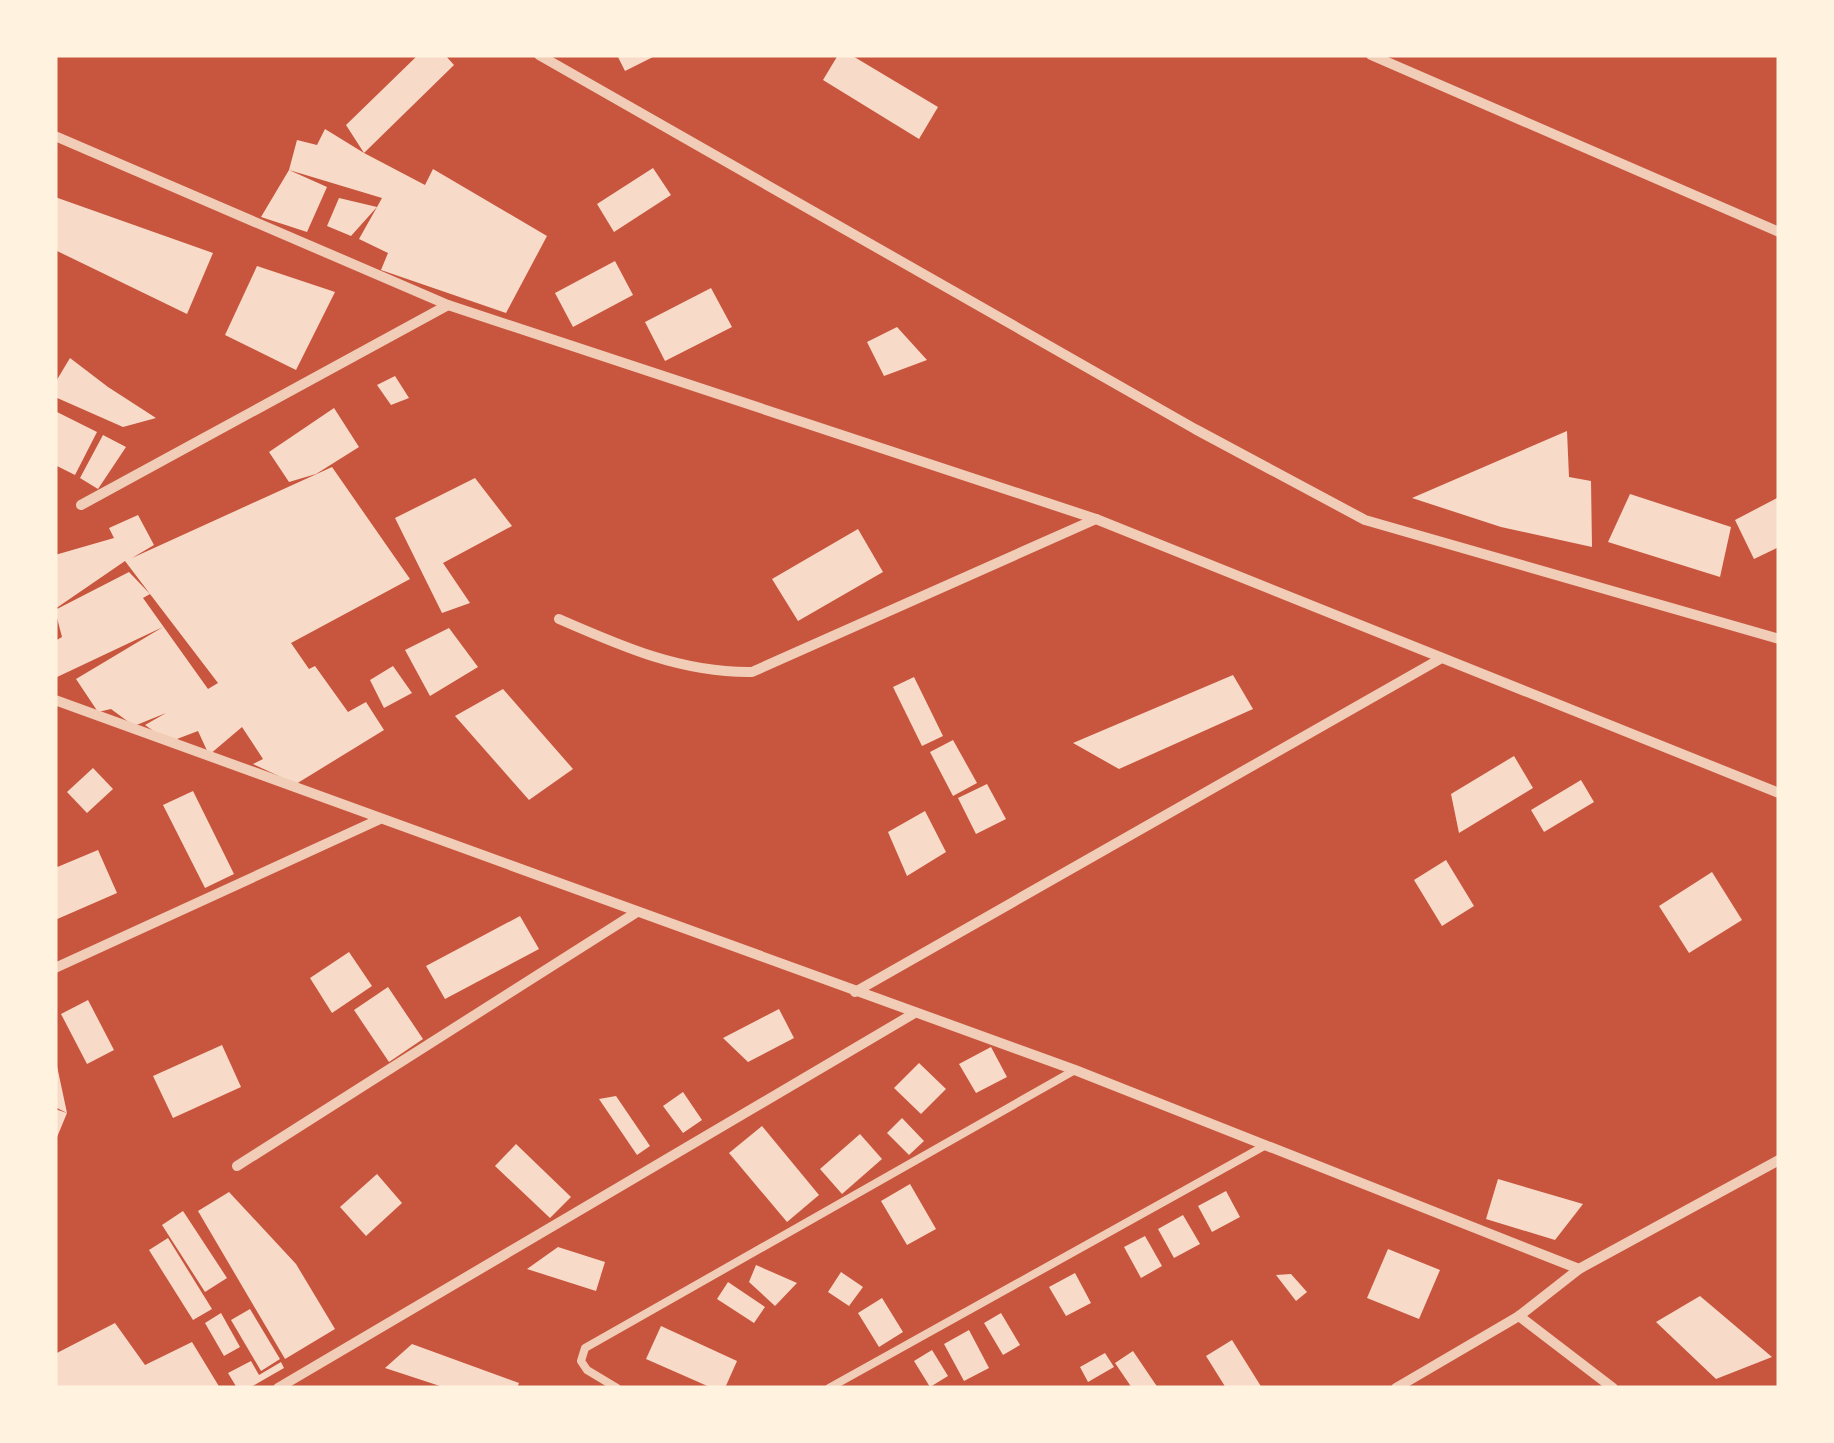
<svg xmlns="http://www.w3.org/2000/svg" width="1834" height="1443" font-family="Jost,sans-serif">
	<style>
		.building { fill: #f7dbc8; fill-rule: evenodd }
		.lines { fill: none; stroke-linecap: round; stroke-linejoin: round }
		.service { stroke: #f1ccb7; stroke-width: 8 }
		.minor { stroke: #f1ccb7; stroke-width: 10 }
	</style>
	<rect width="100%" height="100%" fill="#c8553d"/>
	<!-- building -->
	<g class="building">
		<polygon points="418,55 445,55 454,65 364,153 425,185 433,169 547,236 506,313 381,270 388,253 359,239 377,207 351,236 327,226 339,198 377,207 382,198 289,170 327,187 307,232 261,217 289,170 297,140 317,145 325,129 364,153 346,125"/>
		<polygon points="617,55 657,55 625,71"/>
		<polygon points="838,55 851,55 938,107 919,139 823,80"/>
		<polygon points="653,168 671,195 614,232 597,204"/>
		<polygon points="55,197 213,253 187,314 55,250"/>
		<polygon points="615,261 633,295 573,327 555,293"/>
		<polygon points="257,266 335,292 296,370 225,335"/>
		<polygon points="711,288 732,327 665,361 645,322"/>
		<polygon points="897,327 927,360 884,376 867,342"/>
		<polygon points="70,358 108,387 156,418 123,427 55,397 55,383"/>
		<polygon points="395,376 409,398 391,405 377,385"/>
		<polygon points="334,408 359,447 316,474 289,482 269,452"/>
		<polygon points="55,411 97,432 75,475 55,465"/>
		<polygon points="1567,431 1569,477 1591,481 1592,547 1501,527 1412,498"/>
		<polygon points="103,435 126,447 98,489 80,478"/>
		<path d="M332,467L410,579L291,643L309,669L315,666L348,712L366,702L384,730L296,784L253,764L263,759L242,727L209,755L198,731L169,742L145,725L166,713L134,726L111,709L98,712L76,679L163,627L55,678V641L62,637L55,610L129,572L150,594L125,561L55,609V555L114,538L109,528L138,515L154,545L132,558ZM150,594L218,683L208,689L143,598Z"/>
		<polygon points="475,478 512,526 443,563 470,603 442,613 395,518"/>
		<polygon points="1630,494 1731,527 1720,577 1608,542"/>
		<polygon points="1779,497 1779,547 1754,559 1735,520"/>
		<polygon points="858,529 883,572 798,621 772,579"/>
		<polygon points="449,628 478,667 430,696 405,650"/>
		<polygon points="393,666 412,693 384,708 370,680"/>
		<polygon points="1233,675 1253,709 1119,769 1073,743"/>
		<polygon points="914,677 943,736 922,746 893,687"/>
		<polygon points="503,689 573,769 529,800 455,716"/>
		<polygon points="953,740 977,783 953,796 930,752"/>
		<polygon points="1514,756 1533,788 1459,833 1451,794"/>
		<polygon points="93,768 113,789 87,813 67,792"/>
		<polygon points="1581,780 1594,802 1544,832 1531,810"/>
		<polygon points="987,784 1006,819 976,834 958,798"/>
		<polygon points="193,791 234,874 205,888 163,805"/>
		<polygon points="925,811 946,852 907,876 888,832"/>
		<polygon points="98,850 117,893 55,920 55,868"/>
		<polygon points="1446,860 1474,906 1442,926 1414,880"/>
		<polygon points="1712,872 1742,920 1689,953 1659,906"/>
		<polygon points="520,916 539,949 445,999 426,966"/>
		<polygon points="349,952 372,986 332,1013 310,978"/>
		<polygon points="388,987 423,1039 389,1062 354,1010"/>
		<polygon points="88,1000 114,1050 87,1064 61,1014"/>
		<polygon points="779,1009 794,1038 748,1062 723,1038"/>
		<polygon points="222,1045 241,1087 173,1118 153,1076"/>
		<polygon points="991,1047 1007,1077 976,1093 959,1064"/>
		<polygon points="919,1063 946,1089 921,1114 894,1088"/>
		<polygon points="57,1066 67,1113 55,1107"/>
		<polygon points="683,1092 702,1120 683,1133 663,1106"/>
		<polygon points="616,1096 650,1146 637,1155 599,1099"/>
		<polygon points="55,1109 67,1113 55,1142"/>
		<polygon points="902,1118 924,1141 909,1155 887,1133"/>
		<polygon points="762,1126 819,1195 787,1222 729,1153"/>
		<polygon points="860,1134 882,1159 842,1194 820,1169"/>
		<polygon points="516,1144 571,1197 550,1218 495,1166"/>
		<polygon points="377,1174 402,1203 366,1236 340,1207"/>
		<polygon points="1498,1179 1583,1204 1555,1240 1486,1219"/>
		<polygon points="910,1184 936,1229 907,1245 881,1201"/>
		<polygon points="1226,1191 1240,1217 1212,1232 1198,1206"/>
		<polygon points="229,1192 296,1264 335,1329 285,1359 198,1211"/>
		<polygon points="183,1211 227,1278 205,1292 162,1225"/>
		<polygon points="1183,1215 1200,1244 1174,1258 1158,1229"/>
		<polygon points="1145,1236 1162,1266 1141,1278 1124,1247"/>
		<polygon points="168,1238 212,1309 193,1320 149,1250"/>
		<polygon points="558,1247 605,1262 596,1291 527,1269"/>
		<polygon points="1388,1249 1440,1270 1419,1319 1367,1298"/>
		<polygon points="756,1265 797,1283 775,1306 749,1282"/>
		<polygon points="841,1272 863,1287 849,1306 828,1292"/>
		<polygon points="1075,1273 1091,1303 1066,1316 1049,1287"/>
		<polygon points="1291,1274 1307,1292 1296,1301 1276,1275"/>
		<polygon points="728,1282 765,1307 754,1323 717,1299"/>
		<polygon points="1700,1296 1772,1357 1716,1379 1656,1322"/>
		<polygon points="882,1298 903,1332 879,1347 858,1313"/>
		<polygon points="250,1309 280,1359 261,1371 231,1320"/>
		<polygon points="221,1313 240,1347 224,1356 205,1323"/>
		<polygon points="1001,1313 1020,1345 1003,1355 984,1323"/>
		<polygon points="115,1323 145,1365 192,1342 220,1388 55,1388 55,1354"/>
		<polygon points="661,1326 737,1361 725,1388 712,1388 646,1359"/>
		<polygon points="969,1330 989,1368 964,1381 944,1344"/>
		<polygon points="1232,1340 1262,1388 1226,1388 1206,1356"/>
		<polygon points="412,1344 519,1383 517,1388 446,1388 385,1368"/>
		<polygon points="932,1350 948,1376 930,1387 914,1361"/>
		<polygon points="1133,1351 1158,1388 1132,1388 1115,1363"/>
		<polygon points="1105,1353 1114,1367 1088,1382 1080,1367"/>
		<polygon points="251,1361 259,1375 281,1362 284,1368 249,1388 237,1388 228,1373"/>
	</g>
	<g class="lines">
		<!-- service -->
		<g class="service">
			<polyline points="617,1388 587,1370 581,1361 585,1348 1075,1070"/>
			<polyline points="829,1388 1266,1145"/>
		</g>
		<!-- minor -->
		<g class="minor">
			<polyline points="539,55 1195,429 1365,520 1779,639"/>
			<polyline points="1371,55 1779,232"/>
			<polyline points="55,136 448,305 1096,519 1779,793"/>
			<polyline points="81,505 448,305"/>
			<path d="M559,619C623,647 682,673 752,672L1096,519"/>
			<polyline points="55,700 1075,1070 1579,1269"/>
			<polyline points="55,968 378,820"/>
			<polyline points="855,992 1440,659"/>
			<polyline points="237,1166 637,912"/>
			<polyline points="1519,1316 1613,1388"/>
			<polyline points="278,1388 913,1014"/>
			<polyline points="1396,1388 1519,1316 1579,1269 1779,1160"/>
		</g>
	</g>
	<!-- border -->
	<rect width="1834" height="1443" fill="none" stroke="#fff3e0" stroke-width="115"/>
</svg>
